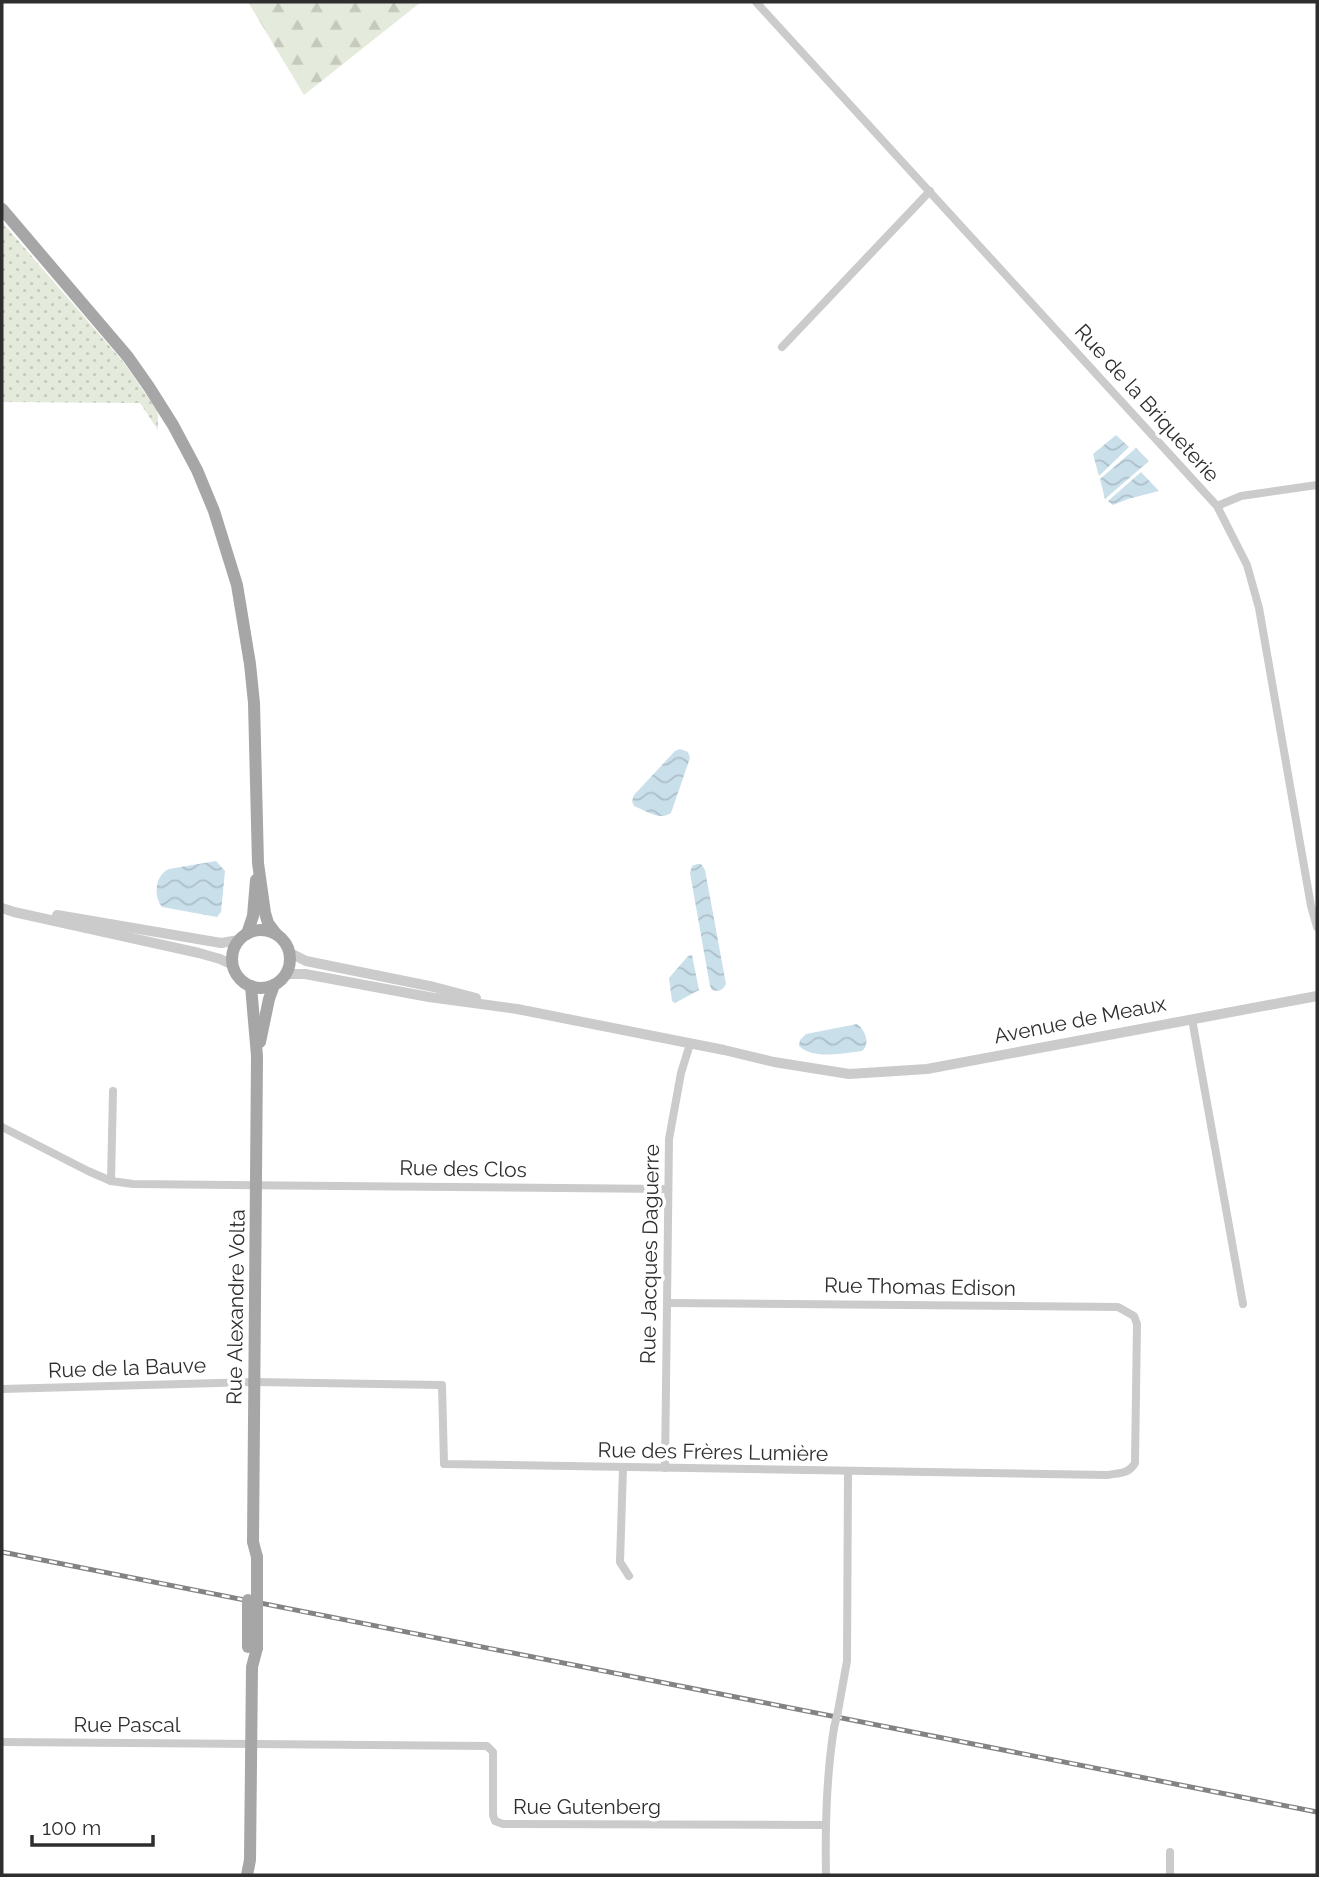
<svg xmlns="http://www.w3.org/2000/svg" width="1319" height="1877" font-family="Raleway,sans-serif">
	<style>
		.grass { fill: url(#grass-dots) }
		.forest { fill: url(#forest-firs) }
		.water { fill: url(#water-waves) }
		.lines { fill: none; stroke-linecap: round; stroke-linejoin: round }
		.minor { stroke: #cbcbcb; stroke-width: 8 }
		.tertiary { stroke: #cbcbcb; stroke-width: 10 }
		.primary { stroke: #a6a6a6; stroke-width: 12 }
		.rail-casing { stroke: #838383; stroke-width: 5 }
		.rail { stroke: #fff; stroke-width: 2.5; stroke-dasharray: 8; stroke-linecap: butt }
		.minor-bridge { stroke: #cbcbcb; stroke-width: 8 }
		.primary-bridge { stroke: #a6a6a6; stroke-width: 12 }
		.labels { text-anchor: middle; stroke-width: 7; stroke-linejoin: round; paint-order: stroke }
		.street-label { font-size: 21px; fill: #2e2e2e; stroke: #fff }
	</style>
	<defs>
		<pattern id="grass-dots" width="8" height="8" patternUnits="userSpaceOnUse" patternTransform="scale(1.75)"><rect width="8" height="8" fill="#e5ebdc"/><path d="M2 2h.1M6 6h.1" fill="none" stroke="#c5cabd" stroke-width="1.8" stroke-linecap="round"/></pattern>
		<pattern id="forest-firs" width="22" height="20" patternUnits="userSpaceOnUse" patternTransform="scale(1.75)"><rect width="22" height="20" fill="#e5ebdc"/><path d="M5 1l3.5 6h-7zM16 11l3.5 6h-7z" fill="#c5cabd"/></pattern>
		<pattern id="water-waves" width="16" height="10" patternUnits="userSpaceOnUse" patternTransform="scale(1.75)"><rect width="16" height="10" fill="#c9dfea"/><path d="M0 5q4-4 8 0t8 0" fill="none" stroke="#adc0c9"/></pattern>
	</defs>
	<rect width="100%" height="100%" fill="#fff"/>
	<!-- grass -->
	<polygon class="grass" points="2,222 125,364 156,409 158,415 158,430 140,403 2,402"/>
	<!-- forest -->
	<polygon class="forest" points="248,2 421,2 304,95"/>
	<!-- water -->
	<g class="water">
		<polygon points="1116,435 1129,447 1099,476 1093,454"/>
		<polygon points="1136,448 1149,461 1105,499 1100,479"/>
		<polygon points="1141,472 1159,491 1128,499 1113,505 1108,501"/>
		<path d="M680,749L688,752L690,758L671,813C660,821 646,811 634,806L632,801L634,795L675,751Z"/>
		<path d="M216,861L225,871L221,912L217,917L162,907C153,896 155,875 169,869Z"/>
		<path d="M697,864H701L705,870L726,984C723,990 719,992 712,990L710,986L690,873L692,866Z"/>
		<polygon points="692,955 699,990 675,1003 672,1001 669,978 688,956"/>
		<path d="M857,1024C865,1030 871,1044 862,1051C844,1053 813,1060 799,1046L800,1040L806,1034Z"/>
	</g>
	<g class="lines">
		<!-- minor -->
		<g class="minor">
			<polyline points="756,2 1217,506 1247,565 1259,608 1311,906 1317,927"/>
			<polyline points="782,347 930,191"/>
			<polyline points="1217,506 1241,496 1317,485"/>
			<polyline points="1192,1019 1243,1304"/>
			<polyline points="2,1127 88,1171 111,1181 133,1184 668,1189"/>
			<polyline points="111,1181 113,1091"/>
			<path d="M2,1389L254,1382L442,1385L444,1464L1107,1475C1119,1473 1129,1474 1135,1463L1137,1324L1134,1316L1118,1307L667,1303"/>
			<polyline points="623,1468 620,1562 629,1576"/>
			<polyline points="665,1468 669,1139 681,1073 690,1044"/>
			<polyline points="838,1711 847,1661 848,1471"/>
			<polyline points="2,1742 487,1746 493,1752 493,1815 495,1821 503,1824 825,1825"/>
			<path d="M826,1875C825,1825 826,1778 834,1728"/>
			<polyline points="1170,1875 1170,1852"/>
		</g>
		<!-- tertiary -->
		<g class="tertiary">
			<polyline points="2,908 14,912 199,953 220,959 233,965"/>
			<polyline points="57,915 221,943 239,940"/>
			<polyline points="290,953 306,961 434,987 476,998"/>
			<polyline points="286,974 305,974 429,997 517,1009 724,1050 774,1062 849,1074 927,1069 1317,996"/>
		</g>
		<!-- primary -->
		<g class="primary">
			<polyline points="2,209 128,357 149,387 173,425 197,470 214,511 237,585 250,664 254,703 258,863 265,913 268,923 277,935"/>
			<circle cx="261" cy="959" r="29"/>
			<polyline points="247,934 253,916 256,880"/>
			<polyline points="251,986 257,1056 253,1542 257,1557"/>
			<polyline points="260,1042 269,999 274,985"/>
			<polyline points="247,1875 250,1860 252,1667 257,1648"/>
		</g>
		<defs>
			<polyline id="rail" points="2,1552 1317,1812"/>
		</defs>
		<!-- rail casing -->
		<use href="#rail" class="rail-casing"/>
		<!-- rail -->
		<use href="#rail" class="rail"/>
		<!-- minor-bridge -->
		<polyline class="minor-bridge" points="834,1728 838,1711"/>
		<!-- primary-bridge -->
		<g class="primary-bridge">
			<polyline points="248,1647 248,1600"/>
			<polyline points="257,1648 257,1557"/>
		</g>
	</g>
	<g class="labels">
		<!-- street labels -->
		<g class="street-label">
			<text transform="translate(1147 403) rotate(48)" y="7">Rue de la Briqueterie</text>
			<text transform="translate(1080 1020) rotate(-11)" y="7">Avenue de Meaux</text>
			<text transform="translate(463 1169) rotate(1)" y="7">Rue des Clos</text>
			<text transform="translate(650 1254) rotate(-89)" y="7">Rue Jacques Daguerre</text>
			<text transform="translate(920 1287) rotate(1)" y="7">Rue Thomas Edison</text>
			<text transform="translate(236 1307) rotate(-89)" y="7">Rue Alexandre Volta</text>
			<text transform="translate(127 1368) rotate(-2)" y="7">Rue de la Bauve</text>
			<text transform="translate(713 1452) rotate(1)" y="7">Rue des Frères Lumière</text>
			<text x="127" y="1732">Rue Pascal</text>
			<text x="587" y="1814">Rue Gutenberg</text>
		</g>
	</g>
	<!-- border -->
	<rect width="1319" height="1877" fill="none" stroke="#2e2e2e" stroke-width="7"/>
	<!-- scale -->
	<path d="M32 1835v10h121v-10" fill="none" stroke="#2e2e2e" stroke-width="3.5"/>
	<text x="42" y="1835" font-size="21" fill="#2e2e2e" stroke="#ffffff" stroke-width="5" paint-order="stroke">100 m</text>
</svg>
